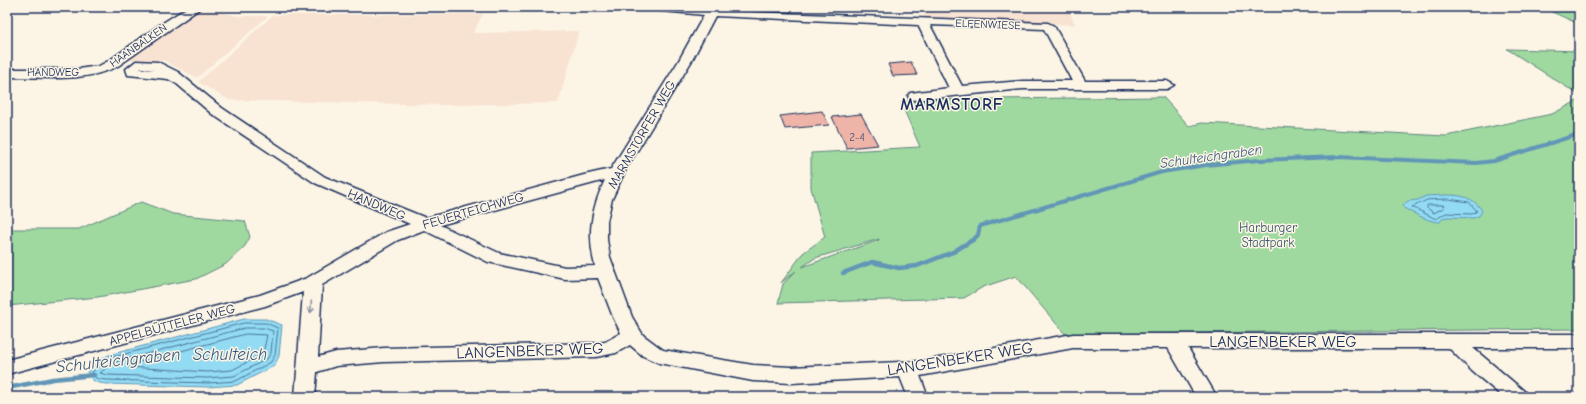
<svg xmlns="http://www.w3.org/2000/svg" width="1586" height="404" font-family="'Comic Neue',sans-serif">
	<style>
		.built { fill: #f8e2d2 }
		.green { fill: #9fd99f; stroke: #5d847e; fill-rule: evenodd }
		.water { fill: #92dbf3; stroke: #6296b7 }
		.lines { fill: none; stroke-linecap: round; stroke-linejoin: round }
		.shore { stroke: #4b749a; stroke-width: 1 }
		.stream-far1 { stroke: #6296b7; stroke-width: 4 }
		.stream { stroke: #6296b7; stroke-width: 4.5 }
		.building { fill: #edb4a7; stroke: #1b2f5e }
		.minor-casing { stroke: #1b2f5e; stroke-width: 3 }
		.minor { fill: #fcf5e5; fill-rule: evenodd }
		.oneway { stroke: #8c92a2 }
		.labels { text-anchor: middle; stroke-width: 3; stroke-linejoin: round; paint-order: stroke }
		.far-street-label { font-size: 11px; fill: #1b2f5e; stroke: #fcf5e5 }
		.number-label { font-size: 11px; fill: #505070 }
		.street-label { font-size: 13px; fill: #1b2f5e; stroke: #fcf5e5 }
		.park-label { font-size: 13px; fill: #3c5a6e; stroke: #fcf5e5 }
		.water-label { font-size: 14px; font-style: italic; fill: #395a83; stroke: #fcf5e5 }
		.near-street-label { font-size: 16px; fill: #1b2f5e; stroke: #fcf5e5 }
		.district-label { font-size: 17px; font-weight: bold; letter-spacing: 1px; fill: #1b2f5e; stroke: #fcf5e5 }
		.near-water-label { font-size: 17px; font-style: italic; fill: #395a83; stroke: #fcf5e5 }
	</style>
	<rect width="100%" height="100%" fill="#fcf5e5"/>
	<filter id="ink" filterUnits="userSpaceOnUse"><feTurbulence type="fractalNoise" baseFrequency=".025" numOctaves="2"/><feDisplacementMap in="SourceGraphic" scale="8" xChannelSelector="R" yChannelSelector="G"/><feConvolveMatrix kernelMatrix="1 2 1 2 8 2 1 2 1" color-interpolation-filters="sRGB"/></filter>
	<g filter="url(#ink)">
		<!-- built -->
		<g class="built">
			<polygon points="924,7 1068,7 1075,25 924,18"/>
			<polygon points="211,10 237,16 268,16 197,78 163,60 126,60 194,12"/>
			<polygon points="483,14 473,33 579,31 558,103 449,105 229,100 198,82 273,15"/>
		</g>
		<!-- green -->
		<g class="green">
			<polygon points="1541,7 1579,7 1579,24"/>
			<polygon points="1507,49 1579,51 1579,95"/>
			<path d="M1163,97L1189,126L1202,123L1446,136L1552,114L1579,100V329L1065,334L1016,276L983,287L964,298L778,303L783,284L796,271L781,283L803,253L825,237L811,188V153L920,147L901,103L908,100ZM879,239V240L802,267L815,258Z"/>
			<polygon points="141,202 173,214 245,221 250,237 245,246 226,264 196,279 98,297 7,306 7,229 79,229"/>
		</g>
		<!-- water -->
		<g class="water">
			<path d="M1426,196C1447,195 1471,191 1482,211L1479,216L1473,218L1447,217L1443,218L1440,222C1432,223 1412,213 1404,208L1403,205L1408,201L1418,200Z"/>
			<path d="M244,319H266L282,325L279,356L274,366L237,385L208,387L107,384C96,383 92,382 87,372L101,359L109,355Z"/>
		</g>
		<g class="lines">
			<!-- shore -->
			<g class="shore">
				<polygon points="1448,199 1469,202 1477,211 1472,214 1446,213 1436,219 1412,207 1427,200"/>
				<polygon points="1428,205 1443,205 1445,207 1434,213 1427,208"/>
				<path d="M244,323H266L278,328L275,355L271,362L236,381L208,383L107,380C100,379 94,380 92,372L110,358Z"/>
				<polygon points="245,328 264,328 273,331 271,353 267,359 234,376 208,378 107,375 100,373 112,363"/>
				<polygon points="246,334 267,335 263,354 232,370 208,372 128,367 129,365"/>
			</g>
			<!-- stream-far1 -->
			<polyline class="stream-far1" points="973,240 978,235 980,226 1162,172 1206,165 1259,160 1338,157 1476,163 1494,161 1579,134"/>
			<!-- stream -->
			<g class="stream">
				<polyline points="843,273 872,262 899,268 917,266 953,252 974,239"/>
				<polyline points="7,388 53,379 94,375"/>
			</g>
		</g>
		<!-- building -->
		<g class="building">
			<polygon points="911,62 917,75 893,76 888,64"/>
			<polygon points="822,111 829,125 785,129 780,116"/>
			<polygon points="861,114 878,145 847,148 832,117"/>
		</g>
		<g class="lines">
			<defs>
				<g id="minor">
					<path d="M188,7H202L118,66C85,83 44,77 7,77V69H78L99,66L110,60L158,26Z"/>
					<path d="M646,7L707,9L708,7H720L718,10L725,11L1048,23L1054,26L1085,81H1167L1174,85L1167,89H1022L915,100L910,99L908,96L910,93L949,88L918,25L715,16L691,62L626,169L612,199L607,221V240L610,257L632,317L643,335L663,350L753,365L791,367L922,361L1073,334H1579V348H1473L1524,391L1527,397H1503L1472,371L1449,348H1188L1217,397H1196L1168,348H1073L920,376L928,397H908L900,377L791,383L753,381L659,363L643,356L630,345L616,353L596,357L384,362L336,366L317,372L315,397H295L303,292L265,306L7,374V360L260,295L307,278L386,232L410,224L315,183L212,114L177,84L168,79L128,75L126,69L136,61L158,62L178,72L222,108L325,177L426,218L584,175L611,169L678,62L704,15L652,10ZM930,25L1044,29L1072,81H1022L962,86ZM142,68L154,70L140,69ZM605,180C591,209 587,235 595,266L565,267L499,253L440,225ZM424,230L488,262L565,279L598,278L613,317L621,333L605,342L596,343L384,348L336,352L318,357L322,285L398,240Z"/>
				</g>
			</defs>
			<!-- minor casing -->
			<use href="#minor" class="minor-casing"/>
			<!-- minor -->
			<use href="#minor" class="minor"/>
		</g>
		<!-- one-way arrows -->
		<defs><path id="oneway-shaft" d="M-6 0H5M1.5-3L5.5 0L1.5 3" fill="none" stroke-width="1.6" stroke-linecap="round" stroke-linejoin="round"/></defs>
		<use class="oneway" href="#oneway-shaft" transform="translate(311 307) rotate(93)"/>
	</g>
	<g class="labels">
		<!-- far-street labels -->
		<g class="far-street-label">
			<text transform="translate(988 24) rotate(2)" y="4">ELFENWIESE</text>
			<text transform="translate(138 45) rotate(-35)" y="4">HAANBALKEN</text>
			<text x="53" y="76">HANDWEG</text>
		</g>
		<!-- number labels -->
		<g class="number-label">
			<text x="857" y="141">2-4</text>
		</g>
		<!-- street labels -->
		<g class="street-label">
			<text transform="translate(641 134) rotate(-60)" y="5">MARMSTORFER WEG</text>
			<text transform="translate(377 204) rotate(23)" y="5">HANDWEG</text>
			<text transform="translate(473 210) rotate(-16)" y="5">FEUERTEICHWEG</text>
			<text transform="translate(172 324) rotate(-15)" y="5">APPELBÜTTELER WEG</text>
		</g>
		<!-- park labels -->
		<g class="park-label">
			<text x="1268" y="232">Harburger<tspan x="1268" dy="15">Stadtpark</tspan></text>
		</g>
		<!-- water labels -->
		<g class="water-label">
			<text transform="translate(1211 156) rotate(-8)" y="5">Schulteichgraben</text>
		</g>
		<!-- near-street labels -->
		<g class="near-street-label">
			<text x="1283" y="347">LANGENBEKER WEG</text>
			<text transform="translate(530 350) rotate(-2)" y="6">LANGENBEKER WEG</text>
			<text transform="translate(960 358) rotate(-9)" y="6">LANGENBEKER WEG</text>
		</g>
		<!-- district labels -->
		<g class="district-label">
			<text x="952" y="110">MARMSTORF</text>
		</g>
		<!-- near-water labels -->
		<g class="near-water-label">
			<text x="230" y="360">Schulteich</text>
			<text transform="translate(118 360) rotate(-6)" y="6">Schulteichgraben</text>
		</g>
	</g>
	<!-- margin -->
	<rect width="1586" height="404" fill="none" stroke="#fcf5e5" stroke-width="24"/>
	<rect x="12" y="12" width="1562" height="380" fill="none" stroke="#1b2f5e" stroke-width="1.5" filter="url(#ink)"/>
</svg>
